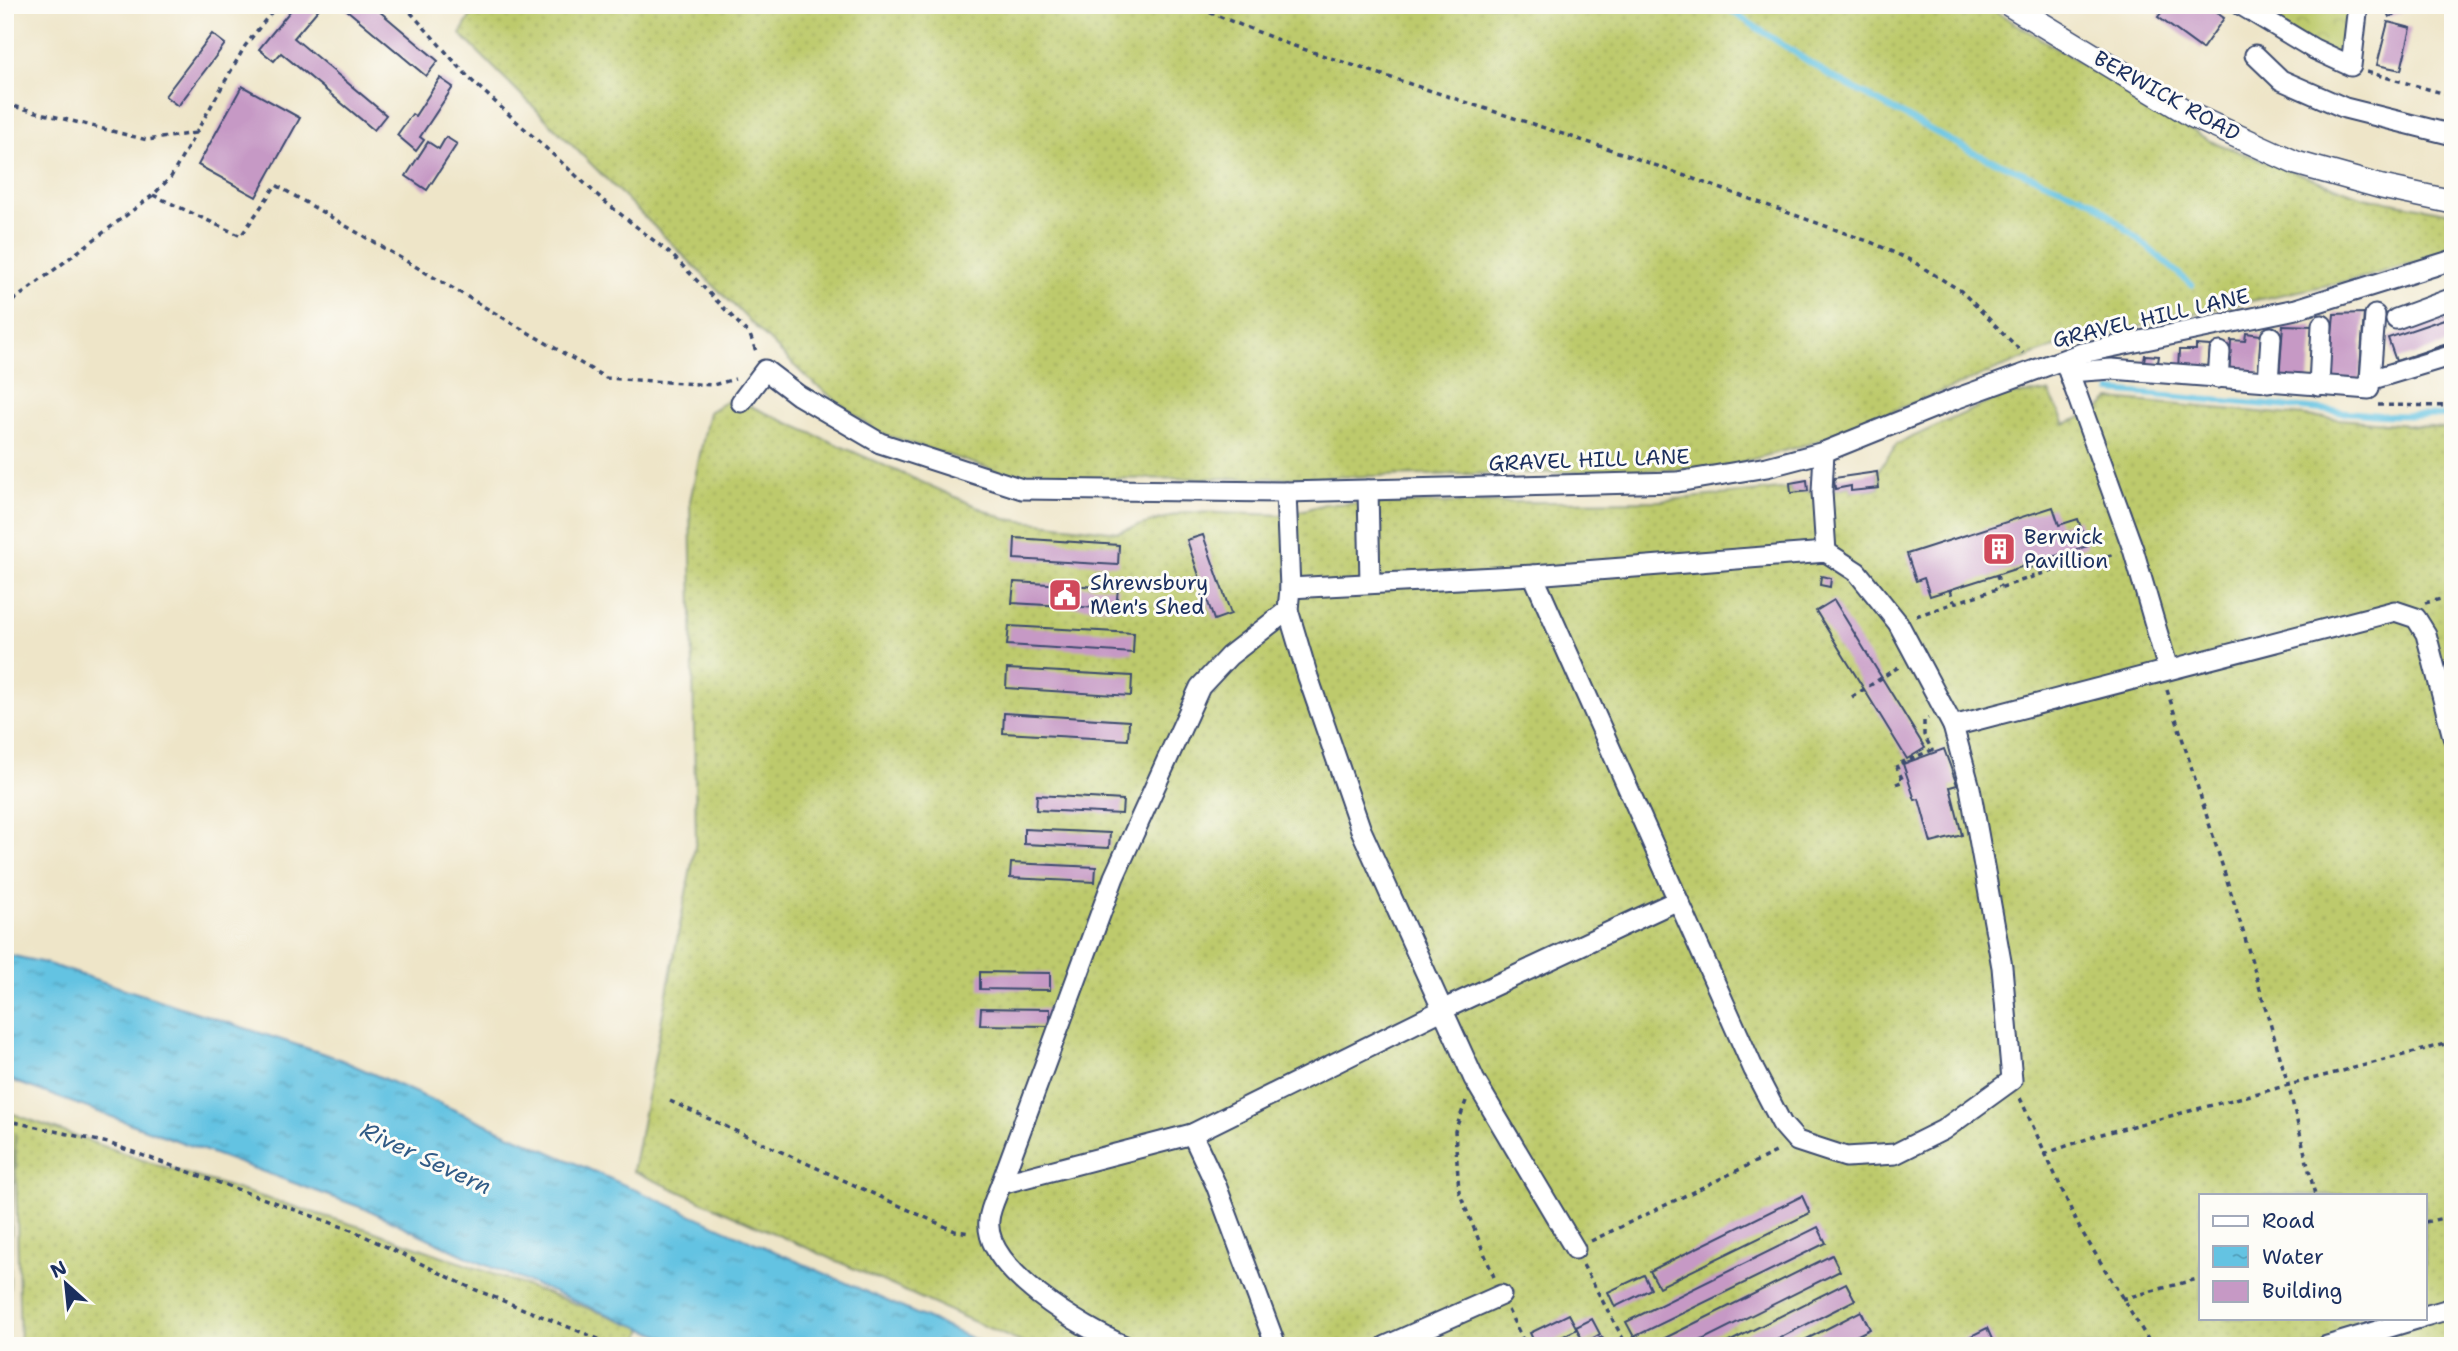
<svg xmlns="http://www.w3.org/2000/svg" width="2458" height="1351" font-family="'Shantell Sans',sans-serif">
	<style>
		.grass { fill: url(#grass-dots); stroke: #6c7c65; stroke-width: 2; fill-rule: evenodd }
		.park { fill: url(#park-crowns); stroke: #6c7c65; stroke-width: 2 }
		.water { fill: url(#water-ripples); stroke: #4079a0; stroke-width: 2 }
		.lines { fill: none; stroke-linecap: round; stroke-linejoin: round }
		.stream { stroke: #64c3e2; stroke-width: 6 }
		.building { fill: #c699c5 }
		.minor-casing { stroke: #3b4a6e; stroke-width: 23 }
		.major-casing { stroke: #3b4a6e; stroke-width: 26 }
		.path { stroke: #3b4a6e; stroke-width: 3.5; stroke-dasharray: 5 5; stroke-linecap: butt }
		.minor { stroke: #fff; stroke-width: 19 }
		.major { stroke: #fff; stroke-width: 23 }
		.labels { text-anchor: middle; stroke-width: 6; stroke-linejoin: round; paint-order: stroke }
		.street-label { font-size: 21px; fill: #1b2f5e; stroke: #fdfcf7 }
		.poi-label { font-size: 21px; fill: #1b2f5e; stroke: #fdfcf7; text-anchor: start }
		.water-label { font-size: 23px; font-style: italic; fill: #315b86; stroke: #fdfcf7 }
	</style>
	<defs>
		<pattern id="grass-dots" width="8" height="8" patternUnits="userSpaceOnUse" patternTransform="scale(1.75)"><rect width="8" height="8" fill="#bdca6c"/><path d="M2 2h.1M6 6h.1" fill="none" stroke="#a2ae60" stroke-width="1.8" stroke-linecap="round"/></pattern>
		<pattern id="park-crowns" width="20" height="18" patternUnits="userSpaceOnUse" patternTransform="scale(1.75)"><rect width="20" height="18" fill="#bdca6c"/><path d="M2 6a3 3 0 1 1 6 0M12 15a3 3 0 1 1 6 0" fill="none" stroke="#a2ae60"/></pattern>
		<pattern id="water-ripples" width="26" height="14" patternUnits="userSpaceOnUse" patternTransform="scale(1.75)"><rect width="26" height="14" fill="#64c3e2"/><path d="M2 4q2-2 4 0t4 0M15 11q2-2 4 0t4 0" fill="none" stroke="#529fba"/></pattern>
	</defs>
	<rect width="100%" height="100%" fill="#fdfcf7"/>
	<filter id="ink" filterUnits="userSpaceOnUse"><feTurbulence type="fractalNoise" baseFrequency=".0143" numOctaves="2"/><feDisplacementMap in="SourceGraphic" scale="14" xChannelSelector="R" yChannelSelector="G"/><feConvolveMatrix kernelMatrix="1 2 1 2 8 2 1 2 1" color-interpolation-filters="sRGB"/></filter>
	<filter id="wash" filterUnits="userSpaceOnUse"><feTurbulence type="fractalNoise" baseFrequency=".00686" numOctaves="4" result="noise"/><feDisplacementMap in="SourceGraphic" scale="28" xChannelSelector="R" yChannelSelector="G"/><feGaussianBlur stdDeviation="1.57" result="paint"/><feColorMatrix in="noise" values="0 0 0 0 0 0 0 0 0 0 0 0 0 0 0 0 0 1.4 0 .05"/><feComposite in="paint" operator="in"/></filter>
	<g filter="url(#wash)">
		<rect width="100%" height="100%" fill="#eee5c8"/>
		<!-- grass -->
		<g class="grass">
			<polygon points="477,5 1985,5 2210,141 2363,197 2453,213 2453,251 2366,277 2208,310 2051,348 1813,443 1716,469 1282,478 1022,479 879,433 807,378 460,34"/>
			<path d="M2049,392L2065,424L2097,411L2110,399L2453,429V1346H1029L633,1171L696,841L690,501L709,412L732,398L1005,519L1118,532L1185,512L1287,515L1325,504L1659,501L1790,488L1791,493L1808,491L1822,492L1851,486L1852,491L1879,488L1877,472L1897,444L2004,395ZM2201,1195H2425V1318H2201Z"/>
			<polygon points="5,1111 148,1162 367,1229 643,1328 637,1346 20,1346 15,1132 7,1346 5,1346"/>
		</g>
		<!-- park -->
		<polygon class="park" points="2241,5 2358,5 2351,66"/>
		<!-- water -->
		<polygon class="water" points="5,954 45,963 337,1058 989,1346 686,1346 476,1261 371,1211 5,1078"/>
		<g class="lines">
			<!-- stream -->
			<g class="stream">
				<polyline points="1722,5 1829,75 1972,152 2093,201 2192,285"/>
				<polyline points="2111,391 2379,415 2453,416"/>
			</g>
		</g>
		<g id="blocks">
			<!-- building -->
			<g class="building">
				<polygon points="295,5 322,5 294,38 386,115 374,130 281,53 274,61 259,49"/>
				<polygon points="341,5 372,5 438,61 426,76"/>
				<polygon points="2167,5 2206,5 2224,18 2202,49 2158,17"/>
				<polygon points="2384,5 2417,5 2389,17"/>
				<polygon points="2388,22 2411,28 2401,70 2377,65"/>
				<polygon points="212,34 225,44 178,106 165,96"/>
				<polygon points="440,78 453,87 420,137 424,140 416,151 397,135 412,114 415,116"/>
				<polygon points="242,86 300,118 256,197 198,165"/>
				<polygon points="446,137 457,144 427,190 406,176 428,142 439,149"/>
				<polygon points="2364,313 2359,384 2328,381 2334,314"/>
				<polygon points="2453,316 2453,342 2396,361 2388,338"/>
				<polygon points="2283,325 2313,326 2309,381 2279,380"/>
				<polygon points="2246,333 2261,335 2258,378 2229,376 2231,340 2245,341"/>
				<polygon points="2196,345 2210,346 2208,374 2178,372 2179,350 2196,350"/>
				<polygon points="2145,355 2159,356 2157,369 2143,367"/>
				<polygon points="1877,472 1879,488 1851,491 1851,486 1835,489 1834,478"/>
				<polygon points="1807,480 1808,491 1791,493 1790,483"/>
				<polygon points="2053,507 2059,525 2078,519 2087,546 1930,596 1924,578 1916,581 1907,554"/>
				<polygon points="1203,535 1231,614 1214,620 1187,540"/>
				<polygon points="1015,538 1119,545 1118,565 1014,559"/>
				<polygon points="1821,576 1831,578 1830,587 1820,585"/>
				<polygon points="1014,582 1118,588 1116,609 1012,603"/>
				<polygon points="1834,600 1925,748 1907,759 1816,611"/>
				<polygon points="1009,626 1134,633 1133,653 1007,645"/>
				<polygon points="1007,669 1132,676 1131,696 1006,688"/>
				<polygon points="1004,713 1129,721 1128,740 1003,733"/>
				<polygon points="1944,749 1957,785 1950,787 1962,835 1931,843 1919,799 1915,800 1903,764"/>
				<polygon points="1037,795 1123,800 1122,814 1036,810"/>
				<polygon points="1024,829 1110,833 1109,848 1024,844"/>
				<polygon points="1011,863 1096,867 1095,882 1010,878"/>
				<polygon points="980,972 1050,973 1050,990 980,989"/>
				<polygon points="981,1008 1050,1009 1050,1026 980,1025"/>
				<polygon points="1802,1196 1810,1213 1659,1287 1650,1271"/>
				<polygon points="1818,1227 1826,1243 1634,1337 1626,1322"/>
				<polygon points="1832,1255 1840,1271 1690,1346 1649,1346"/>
				<polygon points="1644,1275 1651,1289 1615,1307 1608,1292"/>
				<polygon points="1846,1283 1855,1300 1764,1346 1721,1346"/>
				<polygon points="1861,1311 1870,1329 1836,1346 1793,1346"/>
				<polygon points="1569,1314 1577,1329 1545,1346 1536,1346 1530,1333"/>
				<polygon points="1592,1319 1600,1334 1584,1343 1576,1327"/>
				<polygon points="1987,1328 1995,1346 1951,1346"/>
				<polygon points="1602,1337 1607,1346 1585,1346"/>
			</g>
		</g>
	</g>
	<g filter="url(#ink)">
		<use href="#blocks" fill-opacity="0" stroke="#3b4a6e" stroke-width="2"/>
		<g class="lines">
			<defs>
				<g id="minor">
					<polyline points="2241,5 2314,49 2351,66 2358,5"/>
					<polyline points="2255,55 2281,80 2345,108 2453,135"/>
					<polyline points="2396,319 2453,298"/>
					<polyline points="2065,362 2133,549 2168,669"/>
					<polyline points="2069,372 2112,369 2369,389 2370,380 2453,355"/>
					<polyline points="2218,378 2220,352"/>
					<polyline points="2370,380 2375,315"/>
					<polyline points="2268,382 2271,337"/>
					<polyline points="2319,386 2322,325"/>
					<polyline points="741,402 765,370 798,395 880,443 1022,489 1286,492 1677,482 1767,467 1824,452 1955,399 2082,353 2296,309 2453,260"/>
					<polyline points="1824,452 1822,492 1826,552"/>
					<polyline points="1368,490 1370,583"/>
					<polyline points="1286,492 1290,588 1288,610 1308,677 1361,830 1474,1079 1575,1249"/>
					<polyline points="1533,575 1678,900"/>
					<polyline points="1290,588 1533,575 1826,552 1857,572 1898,623 1953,726"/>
					<polyline points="1288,610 1229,656 1200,687 1114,877 1001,1184 1192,1134 1442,1010 1678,900 1754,1070 1782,1124 1797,1141 1846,1157 1895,1154 1943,1130 2012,1080 2002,967 1970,788 1953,726 2395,611 2416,618 2426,634 2453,737"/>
					<polyline points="1192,1134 1216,1185 1276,1346"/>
					<path d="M1001,1184C997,1195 990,1208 989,1220C983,1270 1085,1329 1125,1346"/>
					<polyline points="2425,1316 2453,1308"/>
					<polyline points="1386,1346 1501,1295"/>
					<polyline points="2327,1346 2420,1318"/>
				</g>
				<polyline id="major" points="2010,5 2193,116 2296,163 2382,187 2453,202"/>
			</defs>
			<!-- minor casing -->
			<use href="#minor" class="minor-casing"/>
			<!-- major casing -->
			<use href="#major" class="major-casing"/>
			<!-- path -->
			<g class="path">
				<polyline points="404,5 470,79 604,201 672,255 750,335 757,354"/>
				<polyline points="1191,5 1288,44 1621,153 1873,243 1912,261 1961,291 2023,353"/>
				<polyline points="2367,72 2453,96"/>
				<polyline points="5,104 147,140 196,133"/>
				<polyline points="153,195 241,236 276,185 606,378 713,385 735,379"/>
				<polyline points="5,307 153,195 171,177 245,46 277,5"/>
				<polyline points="2378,405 2453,406"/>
				<polyline points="2065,553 2068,565"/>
				<polyline points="2030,564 2033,576"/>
				<polyline points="1997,575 2000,587"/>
				<polyline points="1950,590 1954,602"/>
				<polyline points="2425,603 2453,596"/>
				<polyline points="1916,616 2068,565 2116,554"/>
				<polyline points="2167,690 2242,928 2288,1084 2315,1195"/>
				<polyline points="1852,697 1900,666"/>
				<polyline points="1896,784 1903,781 1896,765 1932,750 1924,735 1924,720 1928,718"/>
				<polyline points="2020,1098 2079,1227 2152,1346"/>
				<polyline points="670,1101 955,1231 971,1233"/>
				<polyline points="1466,1101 1455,1131 1459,1192 1494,1277"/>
				<polyline points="5,1120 108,1143 354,1231 471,1288 616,1346"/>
				<polyline points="2044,1154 2098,1135 2453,1042"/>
				<polyline points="2425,1222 2453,1216"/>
				<polyline points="1591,1241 1780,1150"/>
				<polyline points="1583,1265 1627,1346"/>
				<polyline points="2122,1299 2201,1278"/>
				<polyline points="1508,1310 1526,1346"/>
			</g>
			<!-- minor -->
			<use href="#minor" class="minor"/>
			<!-- major -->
			<use href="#major" class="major"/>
		</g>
	</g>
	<!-- icons -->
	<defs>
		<symbol id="building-square" viewBox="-11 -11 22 22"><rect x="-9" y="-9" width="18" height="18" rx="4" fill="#d1495b" stroke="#fdfcf7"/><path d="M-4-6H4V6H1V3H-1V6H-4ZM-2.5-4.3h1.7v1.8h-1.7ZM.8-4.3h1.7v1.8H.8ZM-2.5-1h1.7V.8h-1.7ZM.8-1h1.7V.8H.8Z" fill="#fff"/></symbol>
		<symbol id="civic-square" viewBox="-11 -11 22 22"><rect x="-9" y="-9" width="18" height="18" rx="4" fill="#d1495b" stroke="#fdfcf7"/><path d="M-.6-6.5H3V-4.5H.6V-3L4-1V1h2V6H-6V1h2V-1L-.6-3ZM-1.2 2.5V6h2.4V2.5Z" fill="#fff"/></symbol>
	</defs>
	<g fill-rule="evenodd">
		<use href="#building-square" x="1980" y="530" width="38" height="38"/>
		<use href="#civic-square" x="1046" y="576" width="38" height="38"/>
	</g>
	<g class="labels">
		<!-- street labels -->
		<g class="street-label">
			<text transform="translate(2167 96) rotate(29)" y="7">BERWICK ROAD</text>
			<text transform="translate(2151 318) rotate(-13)" y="7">GRAVEL HILL LANE</text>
			<text transform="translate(1589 460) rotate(-2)" y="7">GRAVEL HILL LANE</text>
		</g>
		<!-- poi labels -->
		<g class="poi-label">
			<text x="2024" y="544">Berwick<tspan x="2024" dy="24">Pavillion</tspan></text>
			<text x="1090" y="590">Shrewsbury<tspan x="1090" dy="24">Men's Shed</tspan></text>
		</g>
		<!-- water labels -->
		<g class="water-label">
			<text transform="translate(426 1158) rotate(25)" y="8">River Severn</text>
		</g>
	</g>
	<!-- margin -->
	<rect width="2458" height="1351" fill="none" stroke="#fdfcf7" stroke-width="28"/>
	<!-- legend -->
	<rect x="2199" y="1194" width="228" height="126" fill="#fdfcf7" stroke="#a3aaba" stroke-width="2"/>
	<rect x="2213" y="1216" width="35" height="10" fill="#ffffff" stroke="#a3aaba" stroke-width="2"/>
	<text x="2262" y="1228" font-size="21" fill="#1b2f5e">Road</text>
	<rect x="2213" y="1246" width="35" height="21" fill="url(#water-ripples)" stroke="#a3aaba" stroke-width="2"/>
	<text x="2262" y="1264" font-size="21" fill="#1b2f5e">Water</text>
	<rect x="2213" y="1281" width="35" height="21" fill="#c699c5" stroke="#a3aaba" stroke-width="2"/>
	<text x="2262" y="1298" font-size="21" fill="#1b2f5e">Building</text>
	<!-- north arrow -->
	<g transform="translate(66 1284) rotate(333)" stroke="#fdfcf7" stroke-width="5" paint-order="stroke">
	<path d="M0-5L12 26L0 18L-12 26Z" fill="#1b2f5e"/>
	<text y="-10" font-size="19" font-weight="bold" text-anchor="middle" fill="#1b2f5e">N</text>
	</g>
</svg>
